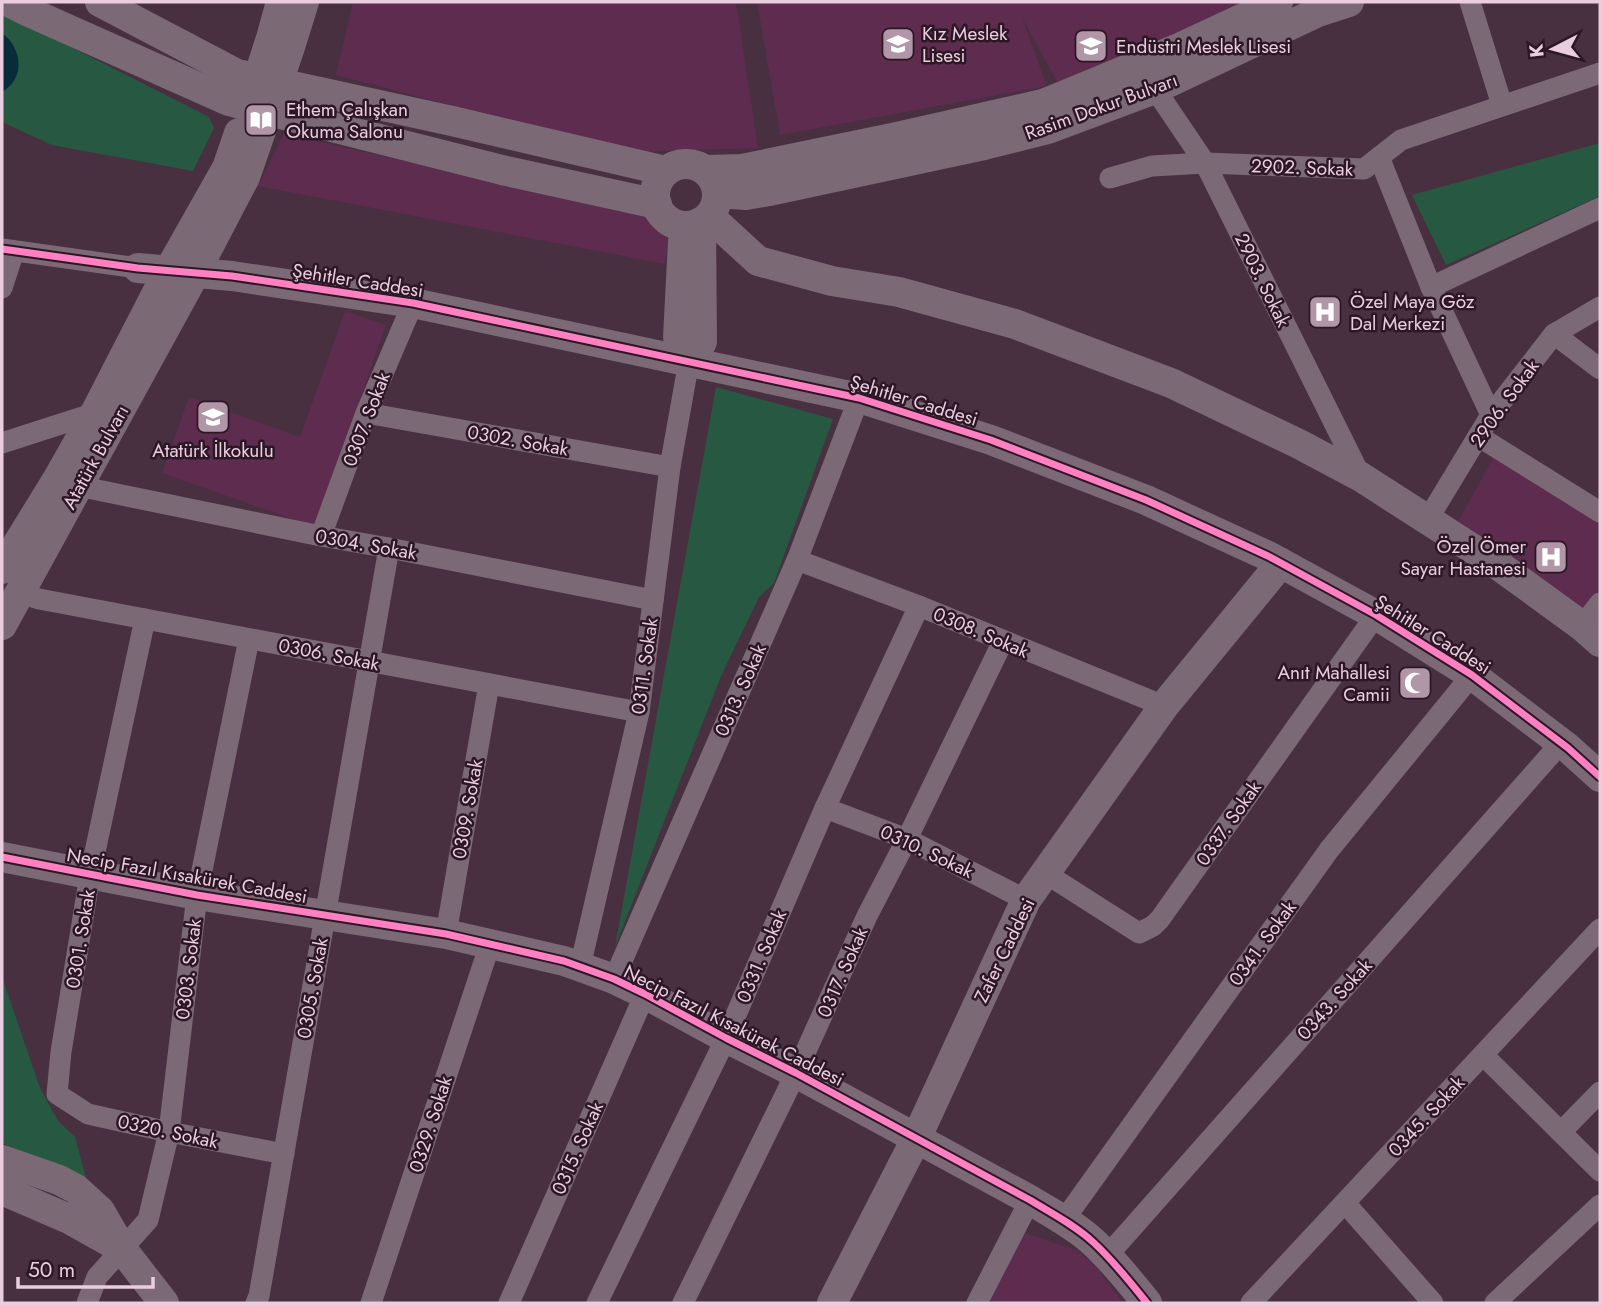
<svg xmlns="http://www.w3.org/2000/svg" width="1602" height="1305" font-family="Jost,sans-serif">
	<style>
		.built { fill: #5d2c4e }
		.green { fill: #275942 }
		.water { fill: #062d39 }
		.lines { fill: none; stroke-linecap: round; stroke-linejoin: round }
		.street { stroke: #7b6976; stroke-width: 21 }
		.secondary { stroke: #7b6976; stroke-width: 30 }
		.cycleway-casing { stroke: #2c1725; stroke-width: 11 }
		.cycleway { stroke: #ff80c0; stroke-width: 7 }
		.labels { text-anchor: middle; stroke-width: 5; stroke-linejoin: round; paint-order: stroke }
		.poi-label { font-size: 19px; fill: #eacddf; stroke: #2c1725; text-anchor: start }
		.street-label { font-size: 19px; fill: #eacddf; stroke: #2c1725 }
	</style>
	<rect width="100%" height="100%" fill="#483041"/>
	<!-- built -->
	<g class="built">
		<polygon points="353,2 736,2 758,148 630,152 336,75"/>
		<polygon points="757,2 1251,2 1057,82 1022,18 1047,86 780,135"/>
		<polygon points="284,134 670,220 665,264 258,186"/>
		<polygon points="345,311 386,325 315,527 162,473 189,397 300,437"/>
		<polygon points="1495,455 1600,520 1600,590 1581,613 1456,525"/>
		<polygon points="1023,1232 1076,1250 1093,1263 1123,1303 986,1303"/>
	</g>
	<!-- green -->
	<g class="green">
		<polygon points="2,12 209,117 214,128 193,171 52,145 2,122"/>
		<polygon points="1600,143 1600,196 1446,265 1412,195"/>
		<polygon points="716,387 833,419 774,583 759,597 721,676 615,947"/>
		<polygon points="2,977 40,1088 58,1121 75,1137 86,1178 2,1143"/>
	</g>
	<!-- water -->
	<path class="water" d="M2,33C22,48 26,78 2,92Z"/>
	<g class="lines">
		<!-- street -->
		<g class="street">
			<polyline points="1470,2 1502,105"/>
			<polyline points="1155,89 1205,163 1361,477"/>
			<polyline points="1379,157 1431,287 1491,415"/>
			<polyline points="1110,178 1152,166 1205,163 1364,169 1401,140 1600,73"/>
			<polyline points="2,249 138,268"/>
			<polyline points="1431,287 1600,208"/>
			<polyline points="2,288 14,251"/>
			<polyline points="1554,334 1600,369"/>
			<polyline points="366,413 670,467"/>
			<polyline points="1478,436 1600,512"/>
			<polyline points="2,443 95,413"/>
			<polyline points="78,486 321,536 389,548 653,600"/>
			<polyline points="1428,519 1491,415 1554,334 1600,307"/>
			<polyline points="321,536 366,413 413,303"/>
			<polyline points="797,560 919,606 1164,706"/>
			<polyline points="20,593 39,599 639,712"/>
			<polyline points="145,619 90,875 61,1052 57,1094 88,1114 169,1132 284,1154"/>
			<polyline points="1582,626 1600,603"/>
			<polyline points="825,808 907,839 1026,900"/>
			<polyline points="1045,873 1139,933 1153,926 1160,919 1376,615"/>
			<polyline points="446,934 489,684"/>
			<polyline points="580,967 639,712 670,467 689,361"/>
			<polyline points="614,979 797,560 859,398"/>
			<polyline points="1483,1055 1600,1171"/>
			<polyline points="1561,1132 1600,1092"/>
			<polyline points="1345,1203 1433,1303"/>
			<polyline points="1064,1220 1329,850 1472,675"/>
			<polyline points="1107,1256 1561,743"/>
			<polyline points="87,1303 97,1277 148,1220 169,1132 197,895 249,639"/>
			<polyline points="256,1303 259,1296 389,548"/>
			<polyline points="371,1303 490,944"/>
			<polyline points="509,1303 645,994"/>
			<polyline points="597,1303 726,1038 825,808 919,606"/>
			<polyline points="683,1303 796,1073 867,916 907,839 1003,641"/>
			<polyline points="977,1303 1030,1200"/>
			<polyline points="1251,1303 1600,929"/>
			<polyline points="1495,1303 1600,1205"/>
		</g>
		<!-- secondary -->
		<g class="secondary">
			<polyline points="9,2 27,11 229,101 502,170 657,204"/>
			<polyline points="100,2 237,74 452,121 666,171"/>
			<polyline points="262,66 271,38 281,2"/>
			<circle cx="686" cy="195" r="31"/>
			<polyline points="706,170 742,169 897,137 1043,104 1181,47 1278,2"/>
			<polyline points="717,193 746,195 769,191 984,145 1048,129 1155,89 1318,12 1349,2"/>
			<polyline points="709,216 758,261 832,281 899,292 1015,324 1171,383 1299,444 1361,477 1498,565 1582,626 1600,642"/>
			<polyline points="683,241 678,337 689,361"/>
			<polyline points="138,268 232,276 413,303 859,398 991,440 1146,500 1268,556 1376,615 1472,675 1568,748 1600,777"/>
			<polyline points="689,361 702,342 701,222"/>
			<polyline points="2,569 57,480 95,413 163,281 227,168 239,133"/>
			<polyline points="2,625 187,288 245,177 289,50 304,2"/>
			<path d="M2,857L197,895L446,934L564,961L614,979L645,994L726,1038L796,1073L1030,1200C1051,1213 1075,1225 1093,1242C1113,1260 1130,1282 1147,1303"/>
			<polyline points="2,1160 59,1180 76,1189 100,1211 122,1249 164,1303"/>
			<polyline points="2,1190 69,1219 119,1247"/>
			<polyline points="832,1303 916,1139 1026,900 1164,706 1281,563"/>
		</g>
		<defs>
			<g id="cycleway">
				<polyline points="2,249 138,268 232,276 413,303 859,398 991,440 1146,500 1268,556 1376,615 1472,675 1568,748 1600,777"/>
				<path d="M2,857L197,895L446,934L564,961L614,979L645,994L726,1038L796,1073L1030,1200C1051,1213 1075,1225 1093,1242C1113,1260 1130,1282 1147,1303"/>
			</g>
		</defs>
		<!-- cycleway casing -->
		<use href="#cycleway" class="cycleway-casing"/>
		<!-- cycleway -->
		<use href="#cycleway" class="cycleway"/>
	</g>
	<!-- icons -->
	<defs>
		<symbol id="school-square" viewBox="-11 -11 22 22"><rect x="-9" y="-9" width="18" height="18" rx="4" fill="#b196a8" stroke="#2c1725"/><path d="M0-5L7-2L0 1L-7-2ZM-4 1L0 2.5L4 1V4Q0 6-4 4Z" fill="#fff"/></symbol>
		<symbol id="library-square" viewBox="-11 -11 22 22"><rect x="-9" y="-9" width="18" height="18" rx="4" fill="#b196a8" stroke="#2c1725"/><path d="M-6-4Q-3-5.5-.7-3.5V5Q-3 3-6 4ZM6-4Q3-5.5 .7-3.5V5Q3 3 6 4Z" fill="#fff"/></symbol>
		<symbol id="hospital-square" viewBox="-11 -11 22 22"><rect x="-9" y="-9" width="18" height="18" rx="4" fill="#b196a8" stroke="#2c1725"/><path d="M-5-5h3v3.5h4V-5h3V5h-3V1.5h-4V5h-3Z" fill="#fff"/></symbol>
		<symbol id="mosque-square" viewBox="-11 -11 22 22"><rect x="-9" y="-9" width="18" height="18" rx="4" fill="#b196a8" stroke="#2c1725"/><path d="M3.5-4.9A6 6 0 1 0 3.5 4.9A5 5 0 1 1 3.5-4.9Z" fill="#fff"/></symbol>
	</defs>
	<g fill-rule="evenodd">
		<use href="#school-square" x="879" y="25" width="38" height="38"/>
		<use href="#school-square" x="1072" y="27" width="38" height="38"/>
		<use href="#library-square" x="242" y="101" width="38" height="38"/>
		<use href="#hospital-square" x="1306" y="293" width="38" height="38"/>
		<use href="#school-square" x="194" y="398" width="38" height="38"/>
		<use href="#hospital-square" x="1532" y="538" width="38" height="38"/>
		<use href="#mosque-square" x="1396" y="664" width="38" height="38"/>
	</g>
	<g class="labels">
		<!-- poi labels -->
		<g class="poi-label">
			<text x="922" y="40">Kız Meslek<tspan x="922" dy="22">Lisesi</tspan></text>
			<text x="1116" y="53">Endüstri Meslek Lisesi</text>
			<text x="286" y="116">Ethem Çalışkan<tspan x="286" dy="22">Okuma Salonu</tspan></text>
			<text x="1350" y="308">Özel Maya Göz<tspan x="1350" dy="22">Dal Merkezi</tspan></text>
			<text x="213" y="457" text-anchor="middle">Atatürk İlkokulu</text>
			<text x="1526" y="553" text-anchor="end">Özel Ömer<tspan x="1526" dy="22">Sayar Hastanesi</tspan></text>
			<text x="1390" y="679" text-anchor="end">Anıt Mahallesi<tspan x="1390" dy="22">Camii</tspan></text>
		</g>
		<!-- street labels -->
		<g class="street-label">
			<text transform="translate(1101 106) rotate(-20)" y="7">Rasim Dokur Bulvarı</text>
			<text transform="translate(1302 167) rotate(2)" y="7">2902. Sokak</text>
			<text transform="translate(358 280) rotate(9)" y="7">Şehitler Caddesi</text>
			<text transform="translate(1263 280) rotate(64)" y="7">2903. Sokak</text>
			<text transform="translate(914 400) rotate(17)" y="7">Şehitler Caddesi</text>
			<text transform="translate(1504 403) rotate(-54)" y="7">2906. Sokak</text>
			<text transform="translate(366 419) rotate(-69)" y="7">0307. Sokak</text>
			<text transform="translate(518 440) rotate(10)" y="7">0302. Sokak</text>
			<text transform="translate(95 457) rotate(-61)" y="7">Atatürk Bulvarı</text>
			<text transform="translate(366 544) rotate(10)" y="7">0304. Sokak</text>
			<text transform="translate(981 632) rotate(23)" y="7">0308. Sokak</text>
			<text transform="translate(1433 634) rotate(32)" y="7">Şehitler Caddesi</text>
			<text transform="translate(329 654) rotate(11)" y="7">0306. Sokak</text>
			<text transform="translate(644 666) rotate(-82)" y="7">0311. Sokak</text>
			<text transform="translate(740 690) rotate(-66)" y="7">0313. Sokak</text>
			<text transform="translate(467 809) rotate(-80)" y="7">0309. Sokak</text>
			<text transform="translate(1228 823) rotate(-55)" y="7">0337. Sokak</text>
			<text transform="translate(927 851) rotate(25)" y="7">0310. Sokak</text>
			<text transform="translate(187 875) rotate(10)" y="7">Necip Fazıl Kısakürek Caddesi</text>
			<text transform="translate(80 939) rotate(-81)" y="7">0301. Sokak</text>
			<text transform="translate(1262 943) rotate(-54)" y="7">0341. Sokak</text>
			<text transform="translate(1004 950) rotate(-64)" y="7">Zafer Caddesi</text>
			<text transform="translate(761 956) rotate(-67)" y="7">0331. Sokak</text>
			<text transform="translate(188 969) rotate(-83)" y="7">0303. Sokak</text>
			<text transform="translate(842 972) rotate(-66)" y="7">0317. Sokak</text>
			<text transform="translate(312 988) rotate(-80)" y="7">0305. Sokak</text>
			<text transform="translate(1334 999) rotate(-48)" y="7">0343. Sokak</text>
			<text transform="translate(734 1025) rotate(27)" y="7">Necip Fazıl Kısakürek Caddesi</text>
			<text transform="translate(1426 1116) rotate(-47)" y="7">0345. Sokak</text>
			<text transform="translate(430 1124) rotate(-72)" y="7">0329. Sokak</text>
			<text transform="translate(168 1131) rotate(12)" y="7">0320. Sokak</text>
			<text transform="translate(577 1148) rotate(-66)" y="7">0315. Sokak</text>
		</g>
	</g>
	<!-- border -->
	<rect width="1602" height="1305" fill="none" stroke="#eacddf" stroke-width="7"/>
	<!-- north arrow -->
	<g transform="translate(1553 49) rotate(264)" stroke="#2c1725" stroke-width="5" paint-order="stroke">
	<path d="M0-5L12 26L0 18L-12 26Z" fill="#eacddf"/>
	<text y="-10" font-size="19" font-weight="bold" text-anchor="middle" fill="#eacddf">K</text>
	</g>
	<!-- scale -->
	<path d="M18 1277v10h135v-10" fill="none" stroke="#eacddf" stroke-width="3.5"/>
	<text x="28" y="1277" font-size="21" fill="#eacddf" stroke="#2c1725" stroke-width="5" paint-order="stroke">50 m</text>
</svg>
